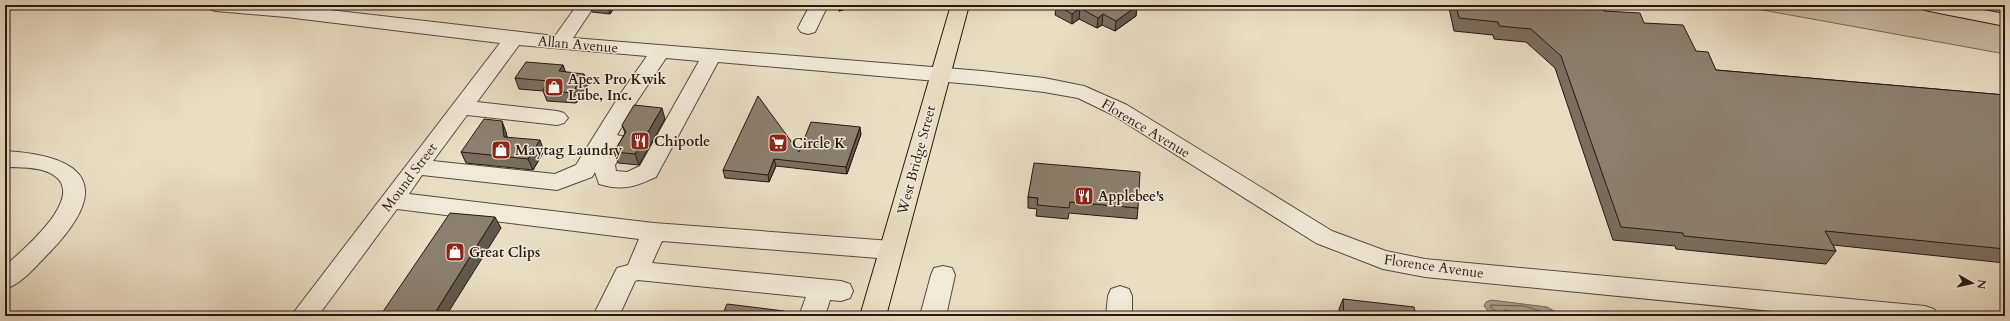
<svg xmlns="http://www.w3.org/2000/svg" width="2010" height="321" font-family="Cardo,serif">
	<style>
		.green { fill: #c8bca6; stroke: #766a5c }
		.water { fill: #a69b87; stroke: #726758 }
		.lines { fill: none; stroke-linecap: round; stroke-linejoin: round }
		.shore { stroke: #665a4c; stroke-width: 1 }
		.minor-casing { stroke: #564a3e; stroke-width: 2 }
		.major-casing { stroke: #251812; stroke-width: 2 }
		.highway-casing { stroke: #251812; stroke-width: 2 }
		.minor { fill: #f1ead9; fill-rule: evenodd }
		.major { fill: #e9dec4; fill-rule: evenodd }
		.highway { fill: #e9dec4; fill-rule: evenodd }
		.wall { fill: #786d5f; stroke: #251812 }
		.shaded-wall { fill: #61594e; stroke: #251812 }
		.building { fill: #8b7f6f; stroke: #251812 }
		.labels { text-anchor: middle; stroke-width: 3; stroke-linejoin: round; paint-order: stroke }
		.street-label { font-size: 14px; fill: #251812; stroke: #f1ead9 }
		.poi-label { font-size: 14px; font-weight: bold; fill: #251812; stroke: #f1ead9; text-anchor: start }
	</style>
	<rect width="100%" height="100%" fill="#e9dec4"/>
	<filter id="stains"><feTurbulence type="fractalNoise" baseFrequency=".005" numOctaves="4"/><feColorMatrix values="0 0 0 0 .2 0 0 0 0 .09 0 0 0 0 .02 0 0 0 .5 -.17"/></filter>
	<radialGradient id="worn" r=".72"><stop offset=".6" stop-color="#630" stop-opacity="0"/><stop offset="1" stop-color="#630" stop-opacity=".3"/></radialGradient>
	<!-- green -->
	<polygon class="green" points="1731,5 2005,5 2005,54 1746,7"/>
	<!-- water -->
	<polygon class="water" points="1491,300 1547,307 1563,316 1497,316 1488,311 1484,306 1486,302"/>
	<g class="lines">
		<!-- shore -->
		<g class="shore">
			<polyline points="1498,316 1497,312 1490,307 1491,305 1524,306 1556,316"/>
			<polyline points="1503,316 1504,310 1545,316"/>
		</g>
		<defs>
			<g id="minor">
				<path d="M207,5H286L555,36L577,5H595L573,38L982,71L1044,78L1084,86L1127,105L1332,231L1386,251L1425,259L1925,306L1934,309L1938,316H1822L1425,277L1383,269L1316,243L1113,115L1078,98L1044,92L982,85L718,62L656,177C634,187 623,191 599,184L595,172L592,177L557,190L422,175L409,194L654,223L891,241L899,244L903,250L899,256L891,259L662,241L652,263L841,281L850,284L853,291L850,298L841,301L830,300L825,316H799L806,297L638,280L635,281L619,316H593L617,268L628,265L639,239L397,209L318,316H291L500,43L286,17L216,11L209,9ZM519,45L647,56L621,93L576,165L555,174L433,161L467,115L557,125L564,123L568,118L564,113L557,111L477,102ZM666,58L699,61L640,166L627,172L616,171L615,165L628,142L625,137L617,135L637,101Z"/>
				<polygon points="810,5 828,5 815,32 808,34 801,32 798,28"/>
				<path d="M5,151C88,156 113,187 49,253C37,265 22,284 5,289V266C25,248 99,187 42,170C30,167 17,167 5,167Z"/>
				<polygon points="943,266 952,268 955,275 946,316 920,316 931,275 934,268"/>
				<polygon points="1120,286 1129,289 1132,296 1132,316 1106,316 1108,296 1111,289"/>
			</g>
			<polygon id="major" points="951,5 969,5 886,316 860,316"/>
			<polygon id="highway" points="1920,5 1958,5 2005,14 2005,26 1929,11 1922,9"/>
		</defs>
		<!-- minor casing -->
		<use href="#minor" class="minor-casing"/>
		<!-- major casing -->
		<use href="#major" class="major-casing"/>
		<!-- highway casing -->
		<use href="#highway" class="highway-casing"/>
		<!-- minor -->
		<use href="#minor" class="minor"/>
		<!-- major -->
		<use href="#major" class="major"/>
		<!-- highway -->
		<use href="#highway" class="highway"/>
	</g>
	<!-- wall -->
	<g class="wall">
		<polygon points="590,5 616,5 610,14 592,12"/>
		<polygon points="835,5 860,5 839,11"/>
		<polygon points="1052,5 1136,5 1136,16 1115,31 1102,25 1097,28 1079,19 1072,24 1055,15 1056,7"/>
		<polygon points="1450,5 1603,5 1604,11 1644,23 1696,51 1716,70 2005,95 2005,263 1833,245 1836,251 1826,264 1676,249 1675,246 1613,240 1555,68 1526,42 1494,39 1493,35 1454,31 1449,8"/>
		<polygon points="563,65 565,72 588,84 576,103 547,101 543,91 519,89 515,78"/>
		<polygon points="665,119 639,165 618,163 614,152 625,133 622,125"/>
		<polygon points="506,132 507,137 544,151 533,170 466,163 461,152"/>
		<polygon points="861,134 847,174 776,166 769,182 725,178 723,170 799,152"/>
		<polygon points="1028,197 1138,208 1137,219 1069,213 1068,219 1036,216 1037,209 1028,208"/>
		<polygon points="1343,299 1416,316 1340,316 1339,309"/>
	</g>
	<!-- shaded-wall -->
	<g class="shaded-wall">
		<polygon points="607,5 616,5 610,14"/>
		<polygon points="838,5 860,5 839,11"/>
		<polygon points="1137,6 1136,16 1115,31 1116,21"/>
		<polygon points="1080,8 1079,19 1072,24 1072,14"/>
		<polygon points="1103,14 1102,25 1097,28 1098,18"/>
		<polygon points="563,65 567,76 559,71"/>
		<polygon points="584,74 588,84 576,103 572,93"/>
		<polygon points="662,108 665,119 639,165 635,154"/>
		<polygon points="502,121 506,132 509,148 504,137"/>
		<polygon points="860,127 861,134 847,174 846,167"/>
		<polygon points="540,140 544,151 533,170 528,159"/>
		<polygon points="774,159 776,166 769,182 768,175"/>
		<polygon points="495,217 501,228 446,316 433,316"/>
		<polygon points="784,311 785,316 782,316"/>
	</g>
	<!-- building -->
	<g class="building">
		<polygon points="1056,5 1136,5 1137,6 1116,21 1103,14 1098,18 1080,8 1072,14"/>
		<polygon points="1456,5 1603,5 1604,11 1640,13 1644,23 1683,25 1696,51 1708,52 1716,70 2005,95 2005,249 1825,231 1836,251 1684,236 1683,233 1621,227 1561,56 1531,29 1499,26 1498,22 1459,18"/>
		<polygon points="526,62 563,65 559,71 584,74 572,93 543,90 548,81 515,78"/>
		<polygon points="758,96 799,152 811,122 860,127 846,167 774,159 768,175 723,170"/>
		<polygon points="634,105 662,108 635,154 614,152 626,132 622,125"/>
		<polygon points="484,119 502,121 504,137 540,140 528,159 461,152"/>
		<polygon points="1034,163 1140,172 1138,208 1070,202 1069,208 1037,205 1038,198 1028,197"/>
		<polygon points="450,213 495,217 433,316 380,316"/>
		<polygon points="1343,299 1414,307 1416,316 1344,316"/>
		<polygon points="727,304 784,311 782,316 722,316"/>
		<polygon points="1040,314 1057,316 1040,316"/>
	</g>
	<!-- icons -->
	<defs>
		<symbol id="shop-square" viewBox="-11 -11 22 22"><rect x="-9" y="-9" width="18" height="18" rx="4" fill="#8f2418" stroke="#f1ead9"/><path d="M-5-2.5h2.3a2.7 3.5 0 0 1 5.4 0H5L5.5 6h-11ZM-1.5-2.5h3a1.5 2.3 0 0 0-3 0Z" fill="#fff"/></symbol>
		<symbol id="restaurant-square" viewBox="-11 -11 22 22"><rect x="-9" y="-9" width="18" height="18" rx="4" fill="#8f2418" stroke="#f1ead9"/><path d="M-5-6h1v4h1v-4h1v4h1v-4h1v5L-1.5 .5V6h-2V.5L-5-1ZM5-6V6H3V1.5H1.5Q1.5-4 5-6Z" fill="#fff"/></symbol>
		<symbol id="supermarket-square" viewBox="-11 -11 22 22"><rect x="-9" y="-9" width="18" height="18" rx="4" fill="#8f2418" stroke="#f1ead9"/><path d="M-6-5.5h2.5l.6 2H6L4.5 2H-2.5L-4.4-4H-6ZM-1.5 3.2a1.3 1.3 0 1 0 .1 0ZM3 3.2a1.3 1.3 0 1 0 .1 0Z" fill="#fff"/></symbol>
	</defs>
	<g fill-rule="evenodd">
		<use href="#shop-square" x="543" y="76" width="22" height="22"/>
		<use href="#restaurant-square" x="629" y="130" width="22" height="22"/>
		<use href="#supermarket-square" x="767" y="132" width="22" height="22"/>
		<use href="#shop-square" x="490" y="139" width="22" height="22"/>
		<use href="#restaurant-square" x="1073" y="185" width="22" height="22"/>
		<use href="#shop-square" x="444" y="241" width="22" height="22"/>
	</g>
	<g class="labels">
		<!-- street labels -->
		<g class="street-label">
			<text transform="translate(578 44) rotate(5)" y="5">Allan Avenue</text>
			<text transform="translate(1146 128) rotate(31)" y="5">Florence Avenue</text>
			<text transform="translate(916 160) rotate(-75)" y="5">West Bridge Street</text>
			<text transform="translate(409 177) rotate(-53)" y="5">Mound Street</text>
			<text transform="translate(1434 266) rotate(8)" y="5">Florence Avenue</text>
		</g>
		<!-- poi labels -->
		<g class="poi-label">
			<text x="568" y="84">Apex Pro Kwik<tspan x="568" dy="16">Lube, Inc.</tspan></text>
			<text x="654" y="146">Chipotle</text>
			<text x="792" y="148">Circle K</text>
			<text x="515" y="155">Maytag Laundry</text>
			<text x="1098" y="201">Applebee's</text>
			<text x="469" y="257">Great Clips</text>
		</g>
	</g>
	<!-- margin -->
	<rect width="2010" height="321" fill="none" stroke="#e9dec4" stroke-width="20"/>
	<rect x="6" y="6" width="1998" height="309" fill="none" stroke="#251812" stroke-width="2"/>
	<rect x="10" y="10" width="1990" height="301" fill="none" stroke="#251812"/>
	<!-- north arrow -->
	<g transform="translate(1972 283) rotate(98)" stroke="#f1ead9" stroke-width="3" paint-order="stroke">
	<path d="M0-3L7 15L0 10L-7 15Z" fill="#251812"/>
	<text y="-6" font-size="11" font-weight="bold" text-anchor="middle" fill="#251812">N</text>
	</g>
	<rect width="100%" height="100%" filter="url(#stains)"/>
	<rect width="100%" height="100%" fill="url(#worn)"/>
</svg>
